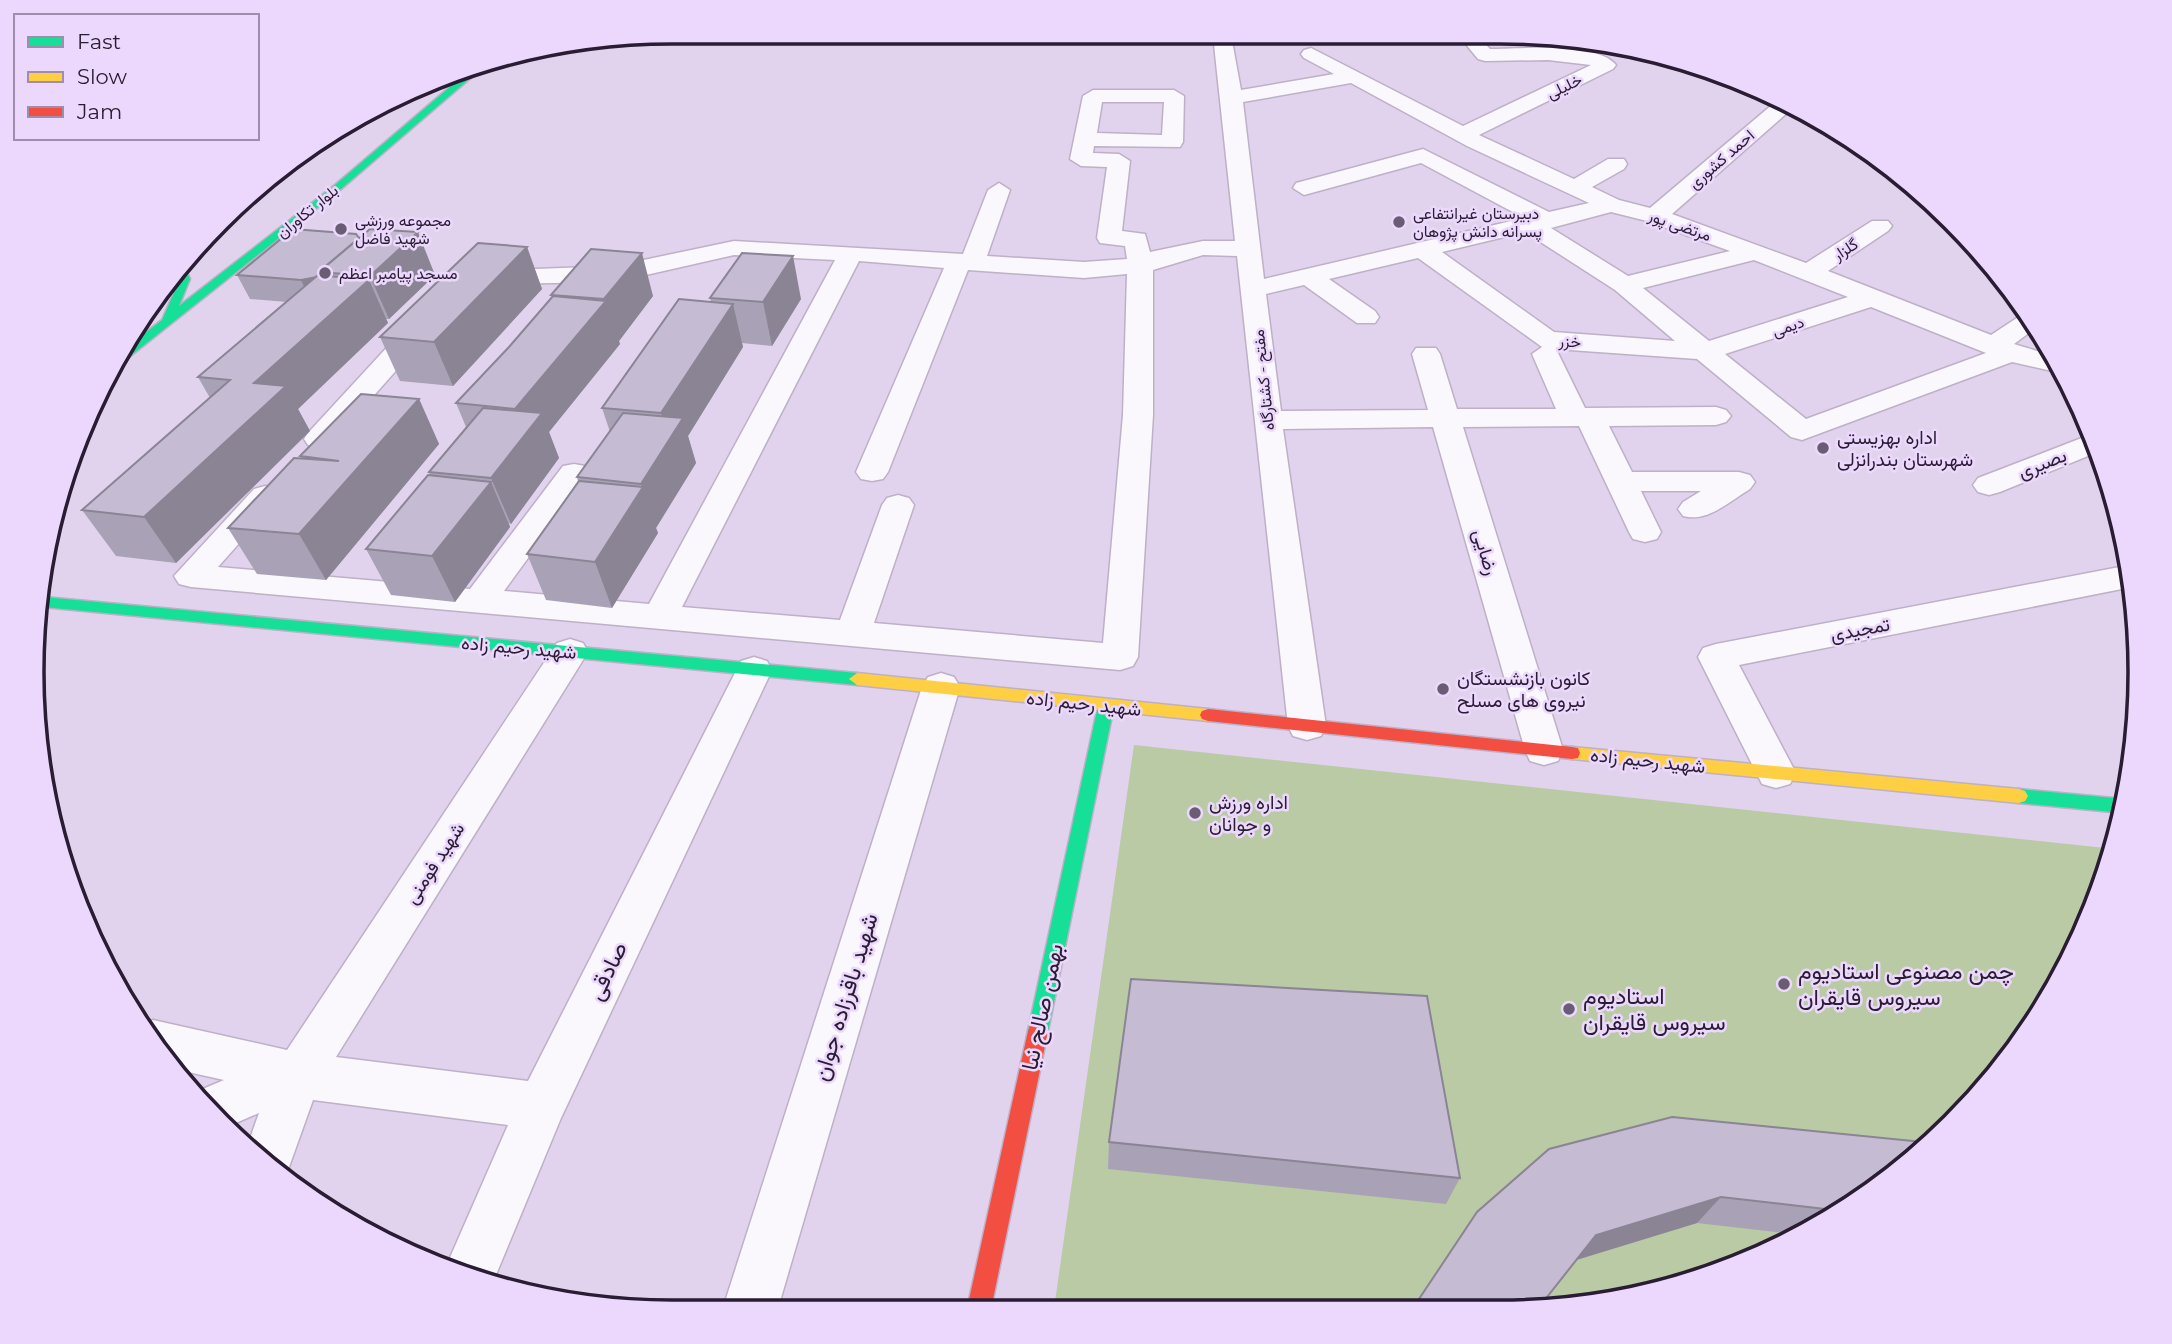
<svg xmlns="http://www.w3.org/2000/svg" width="2172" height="1344" font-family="Montserrat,Vazirmatn,sans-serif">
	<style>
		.green { fill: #b9caa4 }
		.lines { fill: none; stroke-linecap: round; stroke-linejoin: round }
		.street-casing { stroke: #bdb0c7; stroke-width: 3 }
		.fast-casing { stroke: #bdb0c7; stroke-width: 3 }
		.slow-casing { stroke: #bdb0c7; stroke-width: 3 }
		.jam-casing { stroke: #bdb0c7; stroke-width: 3 }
		.street { fill: #faf8fc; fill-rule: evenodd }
		.fast { fill: #16e098; fill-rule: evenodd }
		.slow { fill: #ffcf43; fill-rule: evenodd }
		.jam { fill: #f24e42; fill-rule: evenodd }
		.wall { fill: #a9a2b6 }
		.shaded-wall { fill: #8a8494 }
		.building { fill: #c5bcd4; stroke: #8a8494; stroke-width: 2 }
		.poi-dot { fill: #695c74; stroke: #ecd8fc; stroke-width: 2.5 }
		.labels { text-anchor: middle; stroke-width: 5; stroke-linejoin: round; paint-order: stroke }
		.far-street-label { font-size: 16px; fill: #291c33; stroke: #ecd8fc }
		.far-poi-label { font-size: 16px; fill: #291c33; stroke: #ecd8fc; text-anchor: start }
		.poi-label { font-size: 19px; fill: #291c33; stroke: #ecd8fc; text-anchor: start }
		.street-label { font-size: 19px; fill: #291c33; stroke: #ecd8fc }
		.near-street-label { font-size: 23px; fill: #291c33; stroke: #ecd8fc }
		.near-poi-label { font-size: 23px; fill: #291c33; stroke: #ecd8fc; text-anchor: start }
		.rim { fill: none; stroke: #291c33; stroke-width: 3.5 }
	</style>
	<rect width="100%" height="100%" fill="#e1d3ed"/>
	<!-- green -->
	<polygon class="green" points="1134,745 2115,849 2074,956 2008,1062 1922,1154 1820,1227 1706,1279 1542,1311 1054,1309"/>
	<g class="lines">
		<defs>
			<g id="street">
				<path d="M1213,35H1231L1241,90L1334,74L1304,58L1301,54L1304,50L1311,48L1463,126L1591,65L1548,60L1485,61L1478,59L1459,36H1478L1490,49C1519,49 1597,41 1616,65L1613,69L1479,135L1574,179L1608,159H1624L1627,164L1624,169L1592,187L1619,200L1650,208L1773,104L1782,101L1797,110L1787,113L1672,214L1806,263L1872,221H1888L1892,226L1888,231L1828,271L1991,335L2026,312L2037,327L2014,344L2057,357L2065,374L2012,362L1802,440L1791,437L1697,359L1556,349L1585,408L1716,407L1726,410L1731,416L1726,422L1716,425L1609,426L1632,472H1739L1750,475L1755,482L1750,489C1730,501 1707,523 1683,516L1678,509L1683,502L1701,491H1641L1661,532L1657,539L1645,542L1633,539L1629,532L1579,426L1463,427L1563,750L1558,761L1544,765L1530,761L1525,750L1433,427L1283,429L1326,726L1321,736L1307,740L1293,736L1288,726L1237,256L1203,255L1153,270V415L1138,657L1133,666L1120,670L191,587L179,584L174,576L254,489L265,486L276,489L281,496L218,567L470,589L563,466L574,464L585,466L590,473L504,591L649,604L835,260L734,255L615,282L487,284L478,281L474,276L478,271L615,266L734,241L963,254L988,190L999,183L1010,190L987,256L1084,262L1127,259L1125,246L1100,243L1097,238L1107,167L1081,166L1070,159L1083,96L1093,90H1174L1184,96L1183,142L1180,147L1094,146L1093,153L1119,154L1130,161L1122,231L1145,234L1150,252L1203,241H1235ZM1351,83L1467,146L1589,203L1549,212L1423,149L1296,183L1293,188L1304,195L1421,163L1524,218L1264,279L1243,102ZM1102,102H1164L1162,135L1097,133ZM1611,212L1647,221L1730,251L1628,276L1551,228ZM1525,232L1615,290L1675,341L1554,332L1442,252ZM1418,258L1542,347L1532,354L1556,409H1457L1440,354L1436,348H1416L1412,354L1428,410L1281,411L1266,294L1304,285L1357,323H1375L1379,317L1375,311L1329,279ZM1754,260L1848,297L1709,341L1643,288ZM859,261L944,268L856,472L861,479L872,481L883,479L888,472L968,270L1084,278L1127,274L1123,415L1103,643L874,623L914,505L909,498L898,495L887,498L882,505L840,620L682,607ZM1871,307L1986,353L1806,419L1725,354Z"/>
				<polygon points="423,316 432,318 436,324 432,330 330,445 319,448 308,445 304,439 308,433 414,318"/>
				<polygon points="2092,434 2100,451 2000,492 1989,495 1978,492 1973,485 1978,478"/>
				<polygon points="2130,565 2135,587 2132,587 1739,665 1796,773 1790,784 1776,788 1762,784 1698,657 1703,648 1716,644"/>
				<polygon points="570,639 583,643 588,652 336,1057 528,1081 741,661 754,657 767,661 772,670 561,1118 493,1282 445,1269 508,1125 313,1100 284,1181 248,1144 259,1113 231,1125 198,1091 224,1080 179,1070 138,1026 153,1020 287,1050 557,643"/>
				<polygon points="941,673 954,677 960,687 778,1308 723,1308 922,687 928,677"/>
			</g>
			<g id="fast">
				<polygon points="489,62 341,189 129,357 124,357 131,344 162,320 180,279 176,271 183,264 190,279 179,306 335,185 478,63"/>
				<path d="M355,120V124L263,194H258C287,166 318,138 355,120Z"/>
				<polygon points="44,597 857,673 865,679 857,685 43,607"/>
				<polygon points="1106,700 1112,702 1114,706 1048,1031 1045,1038 1038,1040 1031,1038 1028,1031 1098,706 1100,702"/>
				<polygon points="2019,789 2124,799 2125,799 2123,813 2019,803 2013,801 2010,796 2013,791"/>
			</g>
			<g id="slow">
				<polygon points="857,673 1208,709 1214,711 1216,715 1214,719 1208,721 857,685 849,679"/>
				<polygon points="1572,747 2019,789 2025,791 2028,796 2025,801 2019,803 1572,759 1566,758 1564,753 1566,748"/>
			</g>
			<g id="jam">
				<polygon points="1208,709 1572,747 1578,748 1580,753 1578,758 1572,759 1208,721 1202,719 1200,715 1202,711"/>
				<polygon points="1038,1022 1045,1024 1048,1031 991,1309 967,1309 1028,1031 1031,1024"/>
			</g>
		</defs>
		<!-- street casing -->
		<use href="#street" class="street-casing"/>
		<!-- fast casing -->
		<use href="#fast" class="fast-casing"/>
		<!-- slow casing -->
		<use href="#slow" class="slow-casing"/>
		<!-- jam casing -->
		<use href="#jam" class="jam-casing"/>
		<!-- street -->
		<use href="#street" class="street"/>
		<!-- fast -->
		<use href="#fast" class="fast"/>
		<!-- slow -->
		<use href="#slow" class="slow"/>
		<!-- jam -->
		<use href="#jam" class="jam"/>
	</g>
	<!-- wall -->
	<g class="wall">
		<polygon points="359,238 435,275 389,319 386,319 388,323 298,409 310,431 176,563 116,556 82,510 210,398 198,377 287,302 250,299 237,275"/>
		<polygon points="527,247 542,289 453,386 400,381 380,337"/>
		<polygon points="551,295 653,296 619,341 620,344 549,432 559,458 511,524 509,523 510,527 455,602 391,595 366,549 430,476 429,472 466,427 456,403 509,347 552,297"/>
		<polygon points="710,298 801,299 772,346 742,343 743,347 688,436 696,463 656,528 658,533 612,608 546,600 527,554 578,481 577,477 610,432 602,408 711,302"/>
		<polygon points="419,399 439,444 326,580 257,574 228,528 301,458 300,456"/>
		<polygon points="1109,1142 1460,1178 1446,1204 1108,1169"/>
		<polygon points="1922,1154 1820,1227 1802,1235 1697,1223 1577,1260 1536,1311 1410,1311 1477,1212"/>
	</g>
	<!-- shaded-wall -->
	<g class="shaded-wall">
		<polygon points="418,232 435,275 389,319 370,276"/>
		<polygon points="527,247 542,289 453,386 434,342"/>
		<polygon points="642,253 653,296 619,341 620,344 549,432 559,458 511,524 491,478 525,435 515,409 605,302 604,299"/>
		<polygon points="793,256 801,299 772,346 763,302"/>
		<polygon points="317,277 312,304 301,280"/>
		<polygon points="369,280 388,323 298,409 310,431 176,563 144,517 254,383"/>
		<polygon points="733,304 743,347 688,436 696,463 656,528 658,533 612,608 595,562 642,488 641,484 669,440 661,413"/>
		<polygon points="419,399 439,444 326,580 299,534"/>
		<polygon points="491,482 510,527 455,602 432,556"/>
		<polygon points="1721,1197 1697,1223 1576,1260 1596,1235"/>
	</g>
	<!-- building -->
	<g class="building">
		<polygon points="293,229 356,234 359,238 319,272 321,275 317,277 301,280 237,275"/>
		<polygon points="370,229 418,232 370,276 319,272"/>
		<polygon points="478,243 527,247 434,342 380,337"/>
		<polygon points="591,249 642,253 604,299 551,295"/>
		<polygon points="742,253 793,256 763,302 710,298"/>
		<polygon points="318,275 369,280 254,383 286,386 144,517 82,510 230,380 198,377"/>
		<polygon points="553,296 606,301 515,409 456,403 509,347"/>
		<polygon points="679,299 733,304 661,413 602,408"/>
		<polygon points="361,394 419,399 299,534 228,528 294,458 339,461 300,456"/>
		<polygon points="483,408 542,413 491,478 429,472"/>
		<polygon points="623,413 683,418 641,484 577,477"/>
		<polygon points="428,475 491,482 432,556 366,549"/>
		<polygon points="579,481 643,487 595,562 527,554"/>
		<polygon points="1131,979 1427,996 1460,1178 1109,1142"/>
		<polygon points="1672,1117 1933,1143 1922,1154 1842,1211 1721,1197 1596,1235 1536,1311 1411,1311 1477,1212 1549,1149"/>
	</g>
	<!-- markers -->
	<g class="poi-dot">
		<circle cx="1399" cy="222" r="7"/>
		<circle cx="341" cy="229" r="7"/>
		<circle cx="325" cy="273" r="7"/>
		<circle cx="1823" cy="448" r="7"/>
		<circle cx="1443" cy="689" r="7"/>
		<circle cx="1195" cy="813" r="7"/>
		<circle cx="1784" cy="984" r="7"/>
		<circle cx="1569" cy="1009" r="7"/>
	</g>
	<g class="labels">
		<!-- far-street labels -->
		<g class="far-street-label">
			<text transform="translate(1564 86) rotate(-26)" y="6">خلیلی</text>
			<text transform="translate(1721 159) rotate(-41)" y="6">احمد کشوری</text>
			<text transform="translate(307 211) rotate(-39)" y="6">بلوار تکاوران</text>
			<text transform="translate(1680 225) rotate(19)" y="6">مرتضی پور</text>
			<text transform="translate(1845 249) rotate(-33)" y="6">گلزار</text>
			<text transform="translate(1788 326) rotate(-19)" y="6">دیمی</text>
			<text transform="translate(1570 341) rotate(4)" y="6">خزر</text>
			<text transform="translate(1263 380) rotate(-96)" y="6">مفتح - کشتارگاه</text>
		</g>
		<!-- far-poi labels -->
		<g class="far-poi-label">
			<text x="1413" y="219">دبیرستان غیرانتفاعی<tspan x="1413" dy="18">پسرانه دانش پژوهان</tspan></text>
			<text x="355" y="226">مجموعه ورزشی<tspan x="355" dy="18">شهید فاضل</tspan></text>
			<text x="339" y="279">مسجد پیامبر اعظم</text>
		</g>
		<!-- poi labels -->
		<g class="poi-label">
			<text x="1837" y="444">اداره بهزیستی<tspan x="1837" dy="22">شهرستان بندرانزلی</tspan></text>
			<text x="1457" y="685">کانون بازنشستگان<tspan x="1457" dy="22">نیروی های مسلح</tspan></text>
			<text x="1209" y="809">اداره ورزش<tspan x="1209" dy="22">و جوانان</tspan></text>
		</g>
		<!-- street labels -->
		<g class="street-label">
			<text transform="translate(2042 463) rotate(-22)" y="7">بصیری</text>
			<text transform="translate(1486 552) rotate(74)" y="7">رضایی</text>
			<text transform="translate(1860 629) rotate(-11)" y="7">تمجیدی</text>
			<text transform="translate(519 647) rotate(5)" y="7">شهید رحیم زاده</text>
			<text transform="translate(1084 703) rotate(6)" y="7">شهید رحیم زاده</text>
			<text transform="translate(1648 760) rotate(6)" y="7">شهید رحیم زاده</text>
			<text transform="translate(434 863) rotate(-57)" y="7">شهید فومنی</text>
		</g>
		<!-- near-street labels -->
		<g class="near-street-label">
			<text transform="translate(607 971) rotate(-64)" y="8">صادقی</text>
			<text transform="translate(845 997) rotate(-73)" y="8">شهید باقرزاده جوان</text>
			<text transform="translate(1042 1007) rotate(-78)" y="8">بهمن صالح نیا</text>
		</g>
		<!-- near-poi labels -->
		<g class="near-poi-label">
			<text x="1798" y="979">چمن مصنوعی استادیوم<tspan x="1798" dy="26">سیروس قایقران</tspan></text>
			<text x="1583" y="1004">استادیوم<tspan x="1583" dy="26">سیروس قایقران</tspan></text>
		</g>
	</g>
	<!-- crop -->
	<path d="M0 0H2172V1344H0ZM672 44H1500A628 628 0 0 1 2128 672V672A628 628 0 0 1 1500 1300H672A628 628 0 0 1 44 672V672A628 628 0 0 1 672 44Z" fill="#ecd8fc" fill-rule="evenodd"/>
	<path class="rim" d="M672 44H1500A628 628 0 0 1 2128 672V672A628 628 0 0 1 1500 1300H672A628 628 0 0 1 44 672V672A628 628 0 0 1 672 44Z"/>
	<!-- legend -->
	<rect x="14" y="14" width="245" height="126" fill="#ecd8fc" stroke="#9e8dac" stroke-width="2"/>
	<rect x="28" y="37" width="35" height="10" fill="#16e098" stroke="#9e8dac" stroke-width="2"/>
	<text x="77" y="49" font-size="21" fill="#291c33">Fast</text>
	<rect x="28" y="72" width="35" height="10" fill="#ffcf43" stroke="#9e8dac" stroke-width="2"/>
	<text x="77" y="84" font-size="21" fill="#291c33">Slow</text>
	<rect x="28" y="107" width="35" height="10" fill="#f24e42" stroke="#9e8dac" stroke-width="2"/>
	<text x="77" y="119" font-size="21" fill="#291c33">Jam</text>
</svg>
